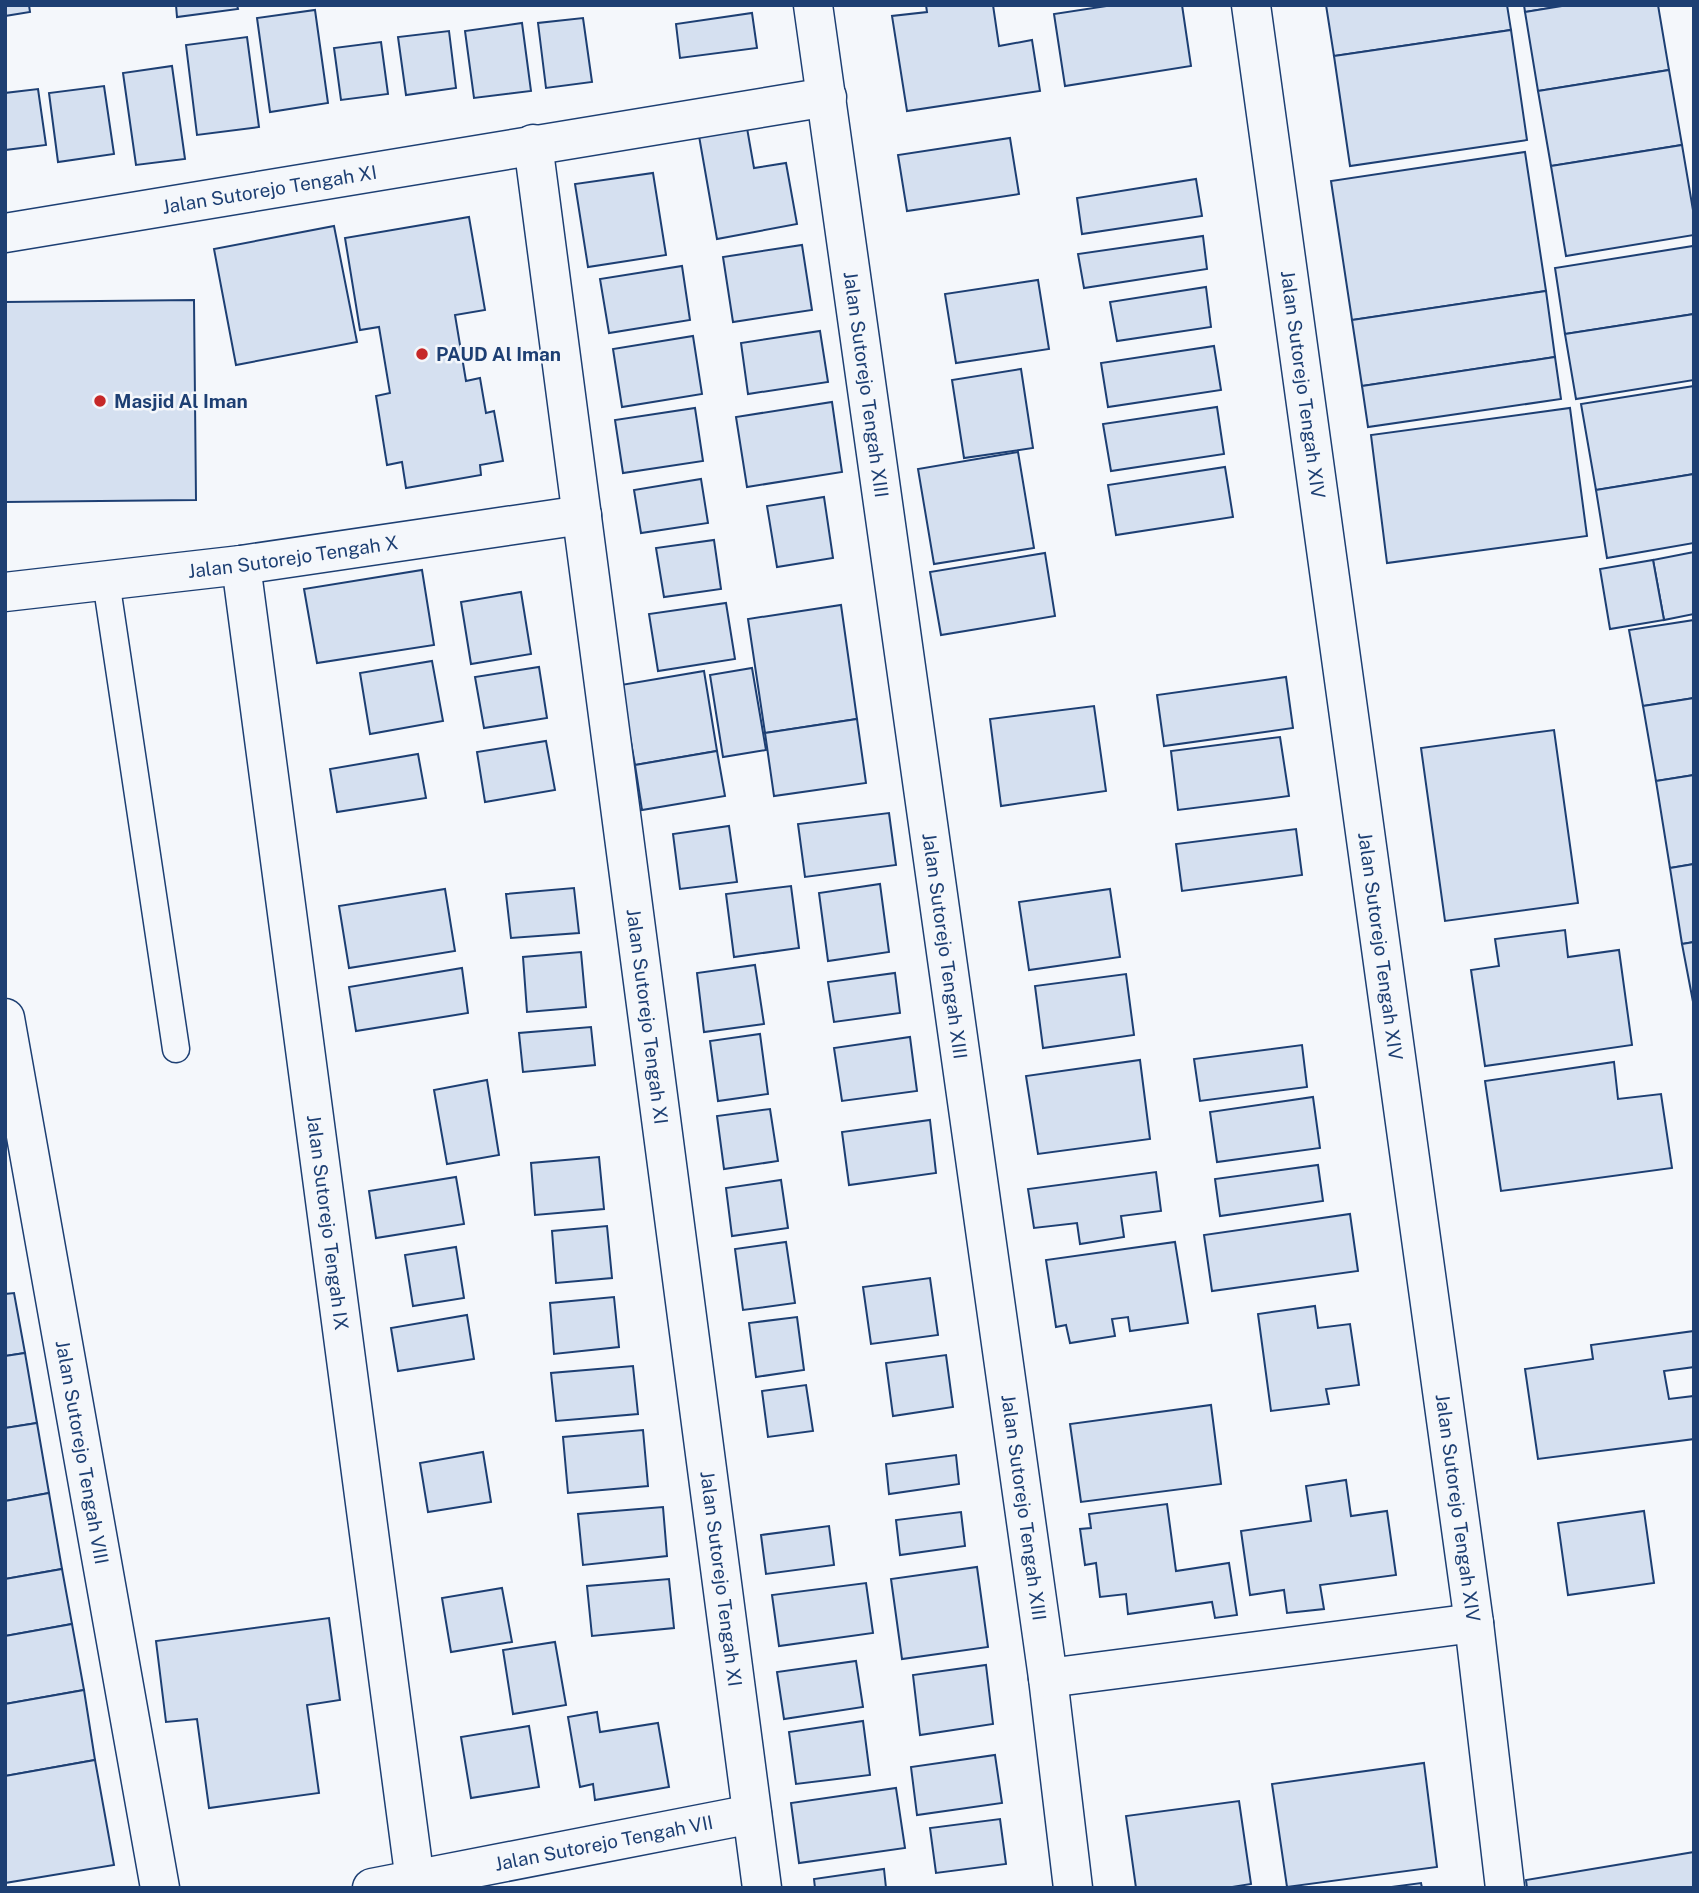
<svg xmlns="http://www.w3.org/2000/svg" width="1699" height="1893" font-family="'Public Sans',sans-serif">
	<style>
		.building { fill: #d5e0f0; stroke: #1d3f73; stroke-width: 2 }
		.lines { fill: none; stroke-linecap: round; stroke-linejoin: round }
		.service-casing { stroke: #1d3f73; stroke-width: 29 }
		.minor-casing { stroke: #1d3f73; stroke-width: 41 }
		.service { stroke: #f4f7fb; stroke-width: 26 }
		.minor { stroke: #f4f7fb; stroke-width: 38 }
		.poi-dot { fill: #c62828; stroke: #f4f7fb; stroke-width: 2.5 }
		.labels { text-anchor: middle; stroke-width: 5; stroke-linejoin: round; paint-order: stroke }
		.street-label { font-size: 19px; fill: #1d3f73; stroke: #f4f7fb }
		.poi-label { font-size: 19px; font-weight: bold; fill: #1d3f73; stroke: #f4f7fb; text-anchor: start }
	</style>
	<rect width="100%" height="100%" fill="#f4f7fb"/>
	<!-- building -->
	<g class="building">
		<polygon points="5,5 29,5 30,12 5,16"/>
		<polygon points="176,5 237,5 238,9 177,17"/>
		<polygon points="926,5 993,5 999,46 1032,40 1040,91 907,111 892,16 927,12"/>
		<polygon points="1113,5 1182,5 1191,66 1065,86 1054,14"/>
		<polygon points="1326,5 1507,5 1511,30 1334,56"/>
		<polygon points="1524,5 1568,5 1525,12"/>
		<polygon points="1568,5 1658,5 1669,70 1538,91 1525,12"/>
		<polygon points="315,10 328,103 270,112 257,18"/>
		<polygon points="752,13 757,48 680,58 676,24"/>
		<polygon points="583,18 592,82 546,88 538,23"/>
		<polygon points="522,23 531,91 474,98 465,31"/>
		<polygon points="1511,30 1527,140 1350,166 1334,56"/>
		<polygon points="449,31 456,88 406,95 398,37"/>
		<polygon points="247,37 259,127 197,135 186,45"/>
		<polygon points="381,42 388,94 341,100 334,48"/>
		<polygon points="172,66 185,159 136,165 123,73"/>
		<polygon points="1669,70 1682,145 1551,166 1538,91"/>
		<polygon points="104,86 114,154 58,162 49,93"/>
		<polygon points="38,89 46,145 5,150 5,93"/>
		<polygon points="747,128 754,168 786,163 797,224 717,239 699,136"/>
		<polygon points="1010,138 1019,194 907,211 898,155"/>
		<polygon points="1682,145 1694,216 1694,235 1566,256 1551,166"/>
		<polygon points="1525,152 1546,291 1352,320 1331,181"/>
		<polygon points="653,173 666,255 588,267 575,184"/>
		<polygon points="1196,179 1202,216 1082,234 1077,198"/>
		<polygon points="469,217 485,310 455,315 466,381 480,378 486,413 494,411 503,461 480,465 481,475 406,488 402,462 387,465 376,396 390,393 379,327 360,330 345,238"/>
		<polygon points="334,226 357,342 236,365 214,249"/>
		<polygon points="1203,236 1207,269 1084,288 1078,254"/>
		<polygon points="802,245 812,310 733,322 723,257"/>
		<polygon points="1693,246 1694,314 1565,334 1555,268"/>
		<polygon points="682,266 690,320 609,333 600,279"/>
		<polygon points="1038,280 1049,349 956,363 945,294"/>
		<polygon points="1206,287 1211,327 1117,341 1110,302"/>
		<polygon points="1546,291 1555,357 1362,386 1352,320"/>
		<polygon points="194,300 196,500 5,502 5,302"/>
		<polygon points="1694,314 1694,380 1576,399 1565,334"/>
		<polygon points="820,331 828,382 748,394 741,343"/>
		<polygon points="693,336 702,394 622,407 613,349"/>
		<polygon points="1214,346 1221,390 1108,407 1101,363"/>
		<polygon points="1555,357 1561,399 1368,427 1362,386"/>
		<polygon points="1021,369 1033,448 964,458 952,380"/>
		<polygon points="1694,386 1694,474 1596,490 1581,404"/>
		<polygon points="832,402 842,472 747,487 736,417"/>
		<polygon points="1217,407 1224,454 1111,471 1103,424"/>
		<polygon points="695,408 703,461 623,473 615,420"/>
		<polygon points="1570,408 1587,536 1387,563 1371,435"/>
		<polygon points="1018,452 1034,548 934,564 918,469"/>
		<polygon points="1225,467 1233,517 1116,535 1108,485"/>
		<polygon points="1694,474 1694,543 1607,558 1596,490"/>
		<polygon points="701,479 708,523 641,533 634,490"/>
		<polygon points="824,497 833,558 777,567 767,506"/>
		<polygon points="714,540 721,589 664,597 656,548"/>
		<polygon points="1694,552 1694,614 1664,620 1653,560"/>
		<polygon points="1045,553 1055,616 941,635 930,572"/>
		<polygon points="1653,560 1664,620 1610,629 1600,569"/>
		<polygon points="422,570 434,645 317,663 304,589"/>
		<polygon points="521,592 531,654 471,664 461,602"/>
		<polygon points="726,603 735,659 658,671 649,614"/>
		<polygon points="841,605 857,719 765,733 748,619"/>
		<polygon points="1694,620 1694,698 1643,706 1629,630"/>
		<polygon points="432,661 443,721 370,734 360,673"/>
		<polygon points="539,667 547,718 484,728 475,677"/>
		<polygon points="752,668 766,750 723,757 710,675"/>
		<polygon points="704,671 717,751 635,765 621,685"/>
		<polygon points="1286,677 1293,728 1164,746 1157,695"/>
		<polygon points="1694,698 1694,775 1656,781 1643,706"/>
		<polygon points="1094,706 1106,791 1001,806 990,719"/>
		<polygon points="857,719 866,783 774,796 765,733"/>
		<polygon points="1554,730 1578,903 1445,921 1421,748"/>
		<polygon points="1280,737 1289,796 1178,810 1171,751"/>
		<polygon points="546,741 555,790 485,802 477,752"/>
		<polygon points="717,751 725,796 642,810 635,765"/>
		<polygon points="418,754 426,798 337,812 330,769"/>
		<polygon points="1694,775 1694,864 1670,868 1656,781"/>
		<polygon points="889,813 896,865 805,877 798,824"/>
		<polygon points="729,826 737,882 680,889 673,834"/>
		<polygon points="1296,829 1302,875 1182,891 1176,844"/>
		<polygon points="1694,864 1694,942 1682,944 1670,868"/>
		<polygon points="880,884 889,952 828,961 819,893"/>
		<polygon points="791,886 799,948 734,957 726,894"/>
		<polygon points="574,888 579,933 511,938 506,894"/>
		<polygon points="445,889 455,951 349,968 339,906"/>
		<polygon points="1110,889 1120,957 1029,970 1019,902"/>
		<polygon points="1565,930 1568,957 1619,950 1632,1045 1485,1066 1471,970 1499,966 1495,939"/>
		<polygon points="1694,942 1694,1007 1682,944"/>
		<polygon points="581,952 586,1007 527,1012 523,957"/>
		<polygon points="755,965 764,1024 704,1032 697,973"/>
		<polygon points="462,968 468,1013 356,1031 349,987"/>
		<polygon points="895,973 900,1013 834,1022 828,982"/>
		<polygon points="1126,974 1134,1035 1043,1048 1035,986"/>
		<polygon points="591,1027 595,1065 523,1072 519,1033"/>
		<polygon points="760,1034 768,1094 718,1101 710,1041"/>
		<polygon points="910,1037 917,1091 842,1101 834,1048"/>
		<polygon points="1302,1045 1307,1087 1200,1101 1194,1059"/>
		<polygon points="1140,1060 1150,1139 1038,1154 1026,1076"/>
		<polygon points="1614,1062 1618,1099 1661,1094 1672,1168 1501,1191 1485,1081"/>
		<polygon points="487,1080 499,1155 447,1164 434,1090"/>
		<polygon points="1313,1097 1320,1148 1217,1162 1210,1112"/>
		<polygon points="770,1109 778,1161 724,1169 717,1116"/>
		<polygon points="930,1120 936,1173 849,1185 842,1132"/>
		<polygon points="599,1157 604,1209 535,1215 531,1163"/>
		<polygon points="1318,1165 1323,1201 1220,1216 1215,1179"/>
		<polygon points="1156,1172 1161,1211 1121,1216 1124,1237 1080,1244 1077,1223 1034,1228 1028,1189"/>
		<polygon points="456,1177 464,1224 376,1238 369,1191"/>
		<polygon points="781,1180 788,1228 732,1236 726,1188"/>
		<polygon points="1350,1214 1358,1271 1212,1291 1204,1235"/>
		<polygon points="607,1226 612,1278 556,1283 552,1231"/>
		<polygon points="786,1242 795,1303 743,1310 735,1249"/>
		<polygon points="1175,1242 1188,1323 1130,1331 1128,1317 1112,1319 1115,1336 1070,1343 1066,1325 1056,1327 1046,1260"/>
		<polygon points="456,1247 464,1298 413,1306 405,1255"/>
		<polygon points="930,1278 938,1335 871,1344 863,1287"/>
		<polygon points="14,1293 25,1353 5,1356 5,1294"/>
		<polygon points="614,1297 619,1347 554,1354 550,1303"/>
		<polygon points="1315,1306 1318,1328 1350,1324 1359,1385 1326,1389 1329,1404 1271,1411 1258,1314"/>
		<polygon points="467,1315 474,1359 398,1371 391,1328"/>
		<polygon points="797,1317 804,1370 756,1377 749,1323"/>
		<polygon points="1694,1331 1694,1367 1664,1371 1669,1399 1694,1396 1694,1439 1538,1459 1525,1369 1593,1359 1591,1345"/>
		<polygon points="25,1353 37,1423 5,1428 5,1356"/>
		<polygon points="946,1355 953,1407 893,1416 886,1363"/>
		<polygon points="633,1366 638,1414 556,1421 551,1373"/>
		<polygon points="806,1385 813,1431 768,1437 762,1391"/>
		<polygon points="1211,1405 1221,1484 1081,1502 1070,1424"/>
		<polygon points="37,1423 49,1493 5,1501 5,1428"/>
		<polygon points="643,1430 648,1486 568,1493 563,1437"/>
		<polygon points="483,1452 491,1502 428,1512 420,1463"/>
		<polygon points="956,1455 959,1484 889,1494 886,1464"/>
		<polygon points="1346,1480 1351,1516 1387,1511 1396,1575 1320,1585 1324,1609 1287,1613 1284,1590 1250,1595 1241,1531 1311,1521 1306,1486"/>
		<polygon points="49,1493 62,1569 5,1579 5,1501"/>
		<polygon points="1167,1504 1176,1571 1229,1563 1237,1615 1215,1618 1212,1602 1128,1614 1126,1594 1100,1597 1096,1563 1085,1565 1080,1529 1091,1528 1089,1514"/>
		<polygon points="663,1507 667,1556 583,1565 578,1514"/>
		<polygon points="1644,1511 1654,1583 1568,1595 1558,1523"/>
		<polygon points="961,1512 965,1546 900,1555 896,1520"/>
		<polygon points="829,1526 834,1565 766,1574 761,1535"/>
		<polygon points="977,1567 988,1647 902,1659 891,1579"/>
		<polygon points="62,1569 72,1624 5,1636 5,1579"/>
		<polygon points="669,1579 674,1628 592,1636 587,1586"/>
		<polygon points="866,1583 873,1633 779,1646 772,1595"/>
		<polygon points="502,1588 512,1642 451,1652 442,1598"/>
		<polygon points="329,1618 340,1700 307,1705 319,1793 209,1808 197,1719 166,1722 156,1641"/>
		<polygon points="72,1624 84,1690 5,1704 5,1636"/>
		<polygon points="555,1642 566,1705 513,1714 503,1650"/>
		<polygon points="856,1661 863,1707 784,1719 777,1672"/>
		<polygon points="986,1665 993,1724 920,1735 913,1675"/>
		<polygon points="84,1690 95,1760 5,1776 5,1704"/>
		<polygon points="597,1712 600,1732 658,1723 669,1787 595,1800 593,1784 580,1787 568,1717"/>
		<polygon points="863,1721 870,1775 796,1784 789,1732"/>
		<polygon points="529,1726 539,1787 471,1798 461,1737"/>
		<polygon points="995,1755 1002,1803 917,1815 911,1767"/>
		<polygon points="95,1760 114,1865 5,1883 5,1776"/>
		<polygon points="1424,1763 1437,1867 1287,1887 1272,1784"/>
		<polygon points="896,1788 905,1848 799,1863 791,1803"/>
		<polygon points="1239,1801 1251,1884 1226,1888 1136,1888 1126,1816"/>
		<polygon points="1000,1819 1006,1864 936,1873 930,1828"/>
		<polygon points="1694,1852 1694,1888 1527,1888 1526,1880"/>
		<polygon points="884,1869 886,1888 815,1888 814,1879"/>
		<polygon points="1421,1883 1422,1888 1384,1888"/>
	</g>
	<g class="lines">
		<defs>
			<polyline id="service" points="106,581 176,1049"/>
			<g id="minor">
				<path id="s1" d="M813,5L1048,1678L1073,1888"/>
				<path id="s2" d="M1251,5L1474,1623L1505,1888"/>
				<path id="s3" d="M533,144L762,1888"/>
				<path id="s4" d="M5,233L827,97"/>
				<path id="s5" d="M241,565L415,1881"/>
				<path id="s6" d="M5,592L241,565L582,515"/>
				<path id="s7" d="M5,1018L160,1888"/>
				<polyline points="1048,1678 1474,1623"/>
				<path id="s8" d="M372,1888L752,1814"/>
			</g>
		</defs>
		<!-- service casing -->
		<use href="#service" class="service-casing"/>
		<!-- minor casing -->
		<use href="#minor" class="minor-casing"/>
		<!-- service -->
		<use href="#service" class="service"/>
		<!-- minor -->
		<use href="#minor" class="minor"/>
	</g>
	<!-- markers -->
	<g class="poi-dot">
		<circle cx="422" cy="354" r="7"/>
		<circle cx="100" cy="401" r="7"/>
	</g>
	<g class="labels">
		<!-- street labels -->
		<g class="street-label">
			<text dy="7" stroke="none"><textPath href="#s4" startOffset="268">Jalan Sutorejo Tengah XI</textPath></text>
			<text dy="7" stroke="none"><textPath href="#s2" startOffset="383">Jalan Sutorejo Tengah XIV</textPath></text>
			<text dy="7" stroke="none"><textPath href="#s1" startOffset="383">Jalan Sutorejo Tengah XIII</textPath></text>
			<text dy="7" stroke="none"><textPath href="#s6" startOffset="290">Jalan Sutorejo Tengah X</textPath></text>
			<text dy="7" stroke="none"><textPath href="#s1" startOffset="950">Jalan Sutorejo Tengah XIII</textPath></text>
			<text dy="7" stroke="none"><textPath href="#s2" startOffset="950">Jalan Sutorejo Tengah XIV</textPath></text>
			<text dy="7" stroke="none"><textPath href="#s3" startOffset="880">Jalan Sutorejo Tengah XI</textPath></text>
			<text dy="7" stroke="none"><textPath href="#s5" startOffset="663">Jalan Sutorejo Tengah IX</textPath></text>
			<text dy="7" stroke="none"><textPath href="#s7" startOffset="441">Jalan Sutorejo Tengah VIII</textPath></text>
			<text dy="7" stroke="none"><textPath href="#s1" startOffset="1517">Jalan Sutorejo Tengah XIII</textPath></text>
			<text dy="7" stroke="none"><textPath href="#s2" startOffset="1517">Jalan Sutorejo Tengah XIV</textPath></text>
			<text dy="7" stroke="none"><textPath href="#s3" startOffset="1447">Jalan Sutorejo Tengah XI</textPath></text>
			<text dy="7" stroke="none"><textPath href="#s8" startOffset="236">Jalan Sutorejo Tengah VII</textPath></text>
		</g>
		<!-- poi labels -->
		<g class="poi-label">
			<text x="436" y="361">PAUD Al Iman</text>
			<text x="114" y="408">Masjid Al Iman</text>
		</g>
	</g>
	<!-- border -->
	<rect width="1699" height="1893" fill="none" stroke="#1d3f73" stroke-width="14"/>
</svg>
